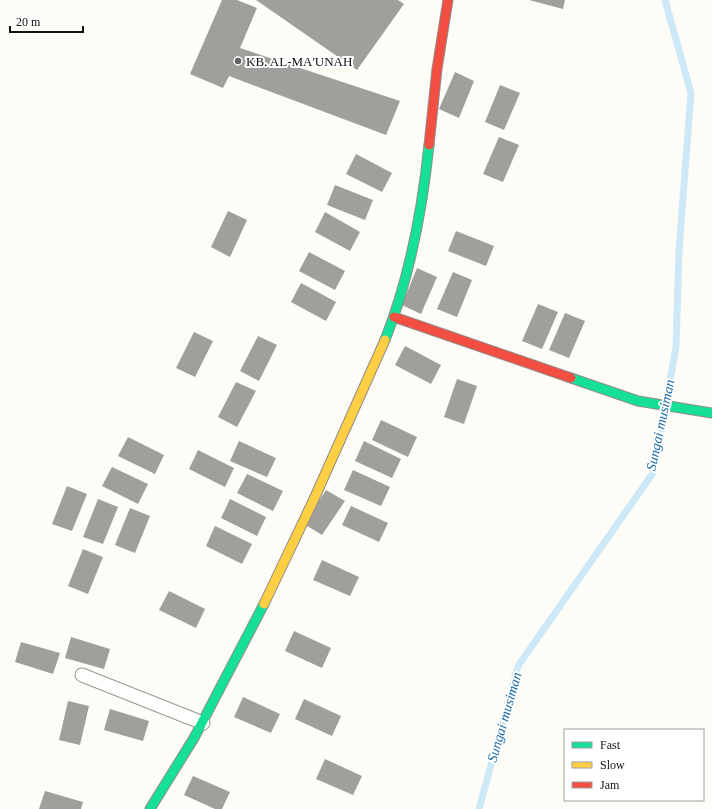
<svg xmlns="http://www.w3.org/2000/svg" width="712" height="809" font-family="Georgia,serif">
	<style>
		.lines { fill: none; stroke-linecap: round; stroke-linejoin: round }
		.stream { stroke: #cde8f7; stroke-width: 7 }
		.building { fill: #a19f9c }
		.lane-casing { stroke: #979795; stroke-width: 15 }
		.fast-casing { stroke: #8e8d8b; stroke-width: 11 }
		.slow-casing { stroke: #8e8d8b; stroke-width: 11 }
		.jam-casing { stroke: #8e8d8b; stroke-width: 11 }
		.lane { stroke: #fffffe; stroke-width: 13 }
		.fast { stroke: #16e098; stroke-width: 9 }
		.slow { stroke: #ffcf43; stroke-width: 9 }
		.jam { stroke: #f24e42; stroke-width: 9 }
		.poi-dot { fill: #646362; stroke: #fff; stroke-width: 1.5 }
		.labels { text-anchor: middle; stroke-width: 4; stroke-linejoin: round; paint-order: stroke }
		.poi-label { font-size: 13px; fill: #111; stroke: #fff; text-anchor: start }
		.water-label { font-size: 14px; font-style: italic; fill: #1768a6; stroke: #fff }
	</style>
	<rect width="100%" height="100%" fill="#fdfcf7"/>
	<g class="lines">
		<!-- stream -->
		<polyline class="stream" points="479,809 518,666 653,473 676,347 679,250 691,93 665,0"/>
	</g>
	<!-- building -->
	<g class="building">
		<polygon points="222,0 237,0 257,8 240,48 400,101 386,135 229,76 223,88 190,74"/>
		<polygon points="256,0 398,0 404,4 357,70"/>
		<polygon points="529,0 565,0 563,9"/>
		<polygon points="455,72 474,81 459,118 439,109"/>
		<polygon points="500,85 520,93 504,130 485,122"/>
		<polygon points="499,137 519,145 503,182 483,174"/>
		<polygon points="356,154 392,173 382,192 346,174"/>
		<polygon points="335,185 373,200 365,220 327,205"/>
		<polygon points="228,211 247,220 230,257 211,247"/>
		<polygon points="325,212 360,232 350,251 315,232"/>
		<polygon points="456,231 494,246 486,266 448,251"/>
		<polygon points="309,252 345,271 335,290 299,271"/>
		<polygon points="417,268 437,277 421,314 402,305"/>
		<polygon points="453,272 472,280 457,317 437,309"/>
		<polygon points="301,283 336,302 326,321 291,302"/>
		<polygon points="538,304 558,312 542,349 522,341"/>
		<polygon points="565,313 585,321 569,358 549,350"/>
		<polygon points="194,332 213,341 195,377 176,368"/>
		<polygon points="258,336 277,345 259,381 240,371"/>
		<polygon points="405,346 441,365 431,384 395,365"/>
		<polygon points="457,379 477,386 464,424 444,417"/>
		<polygon points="236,382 256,391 237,427 218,417"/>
		<polygon points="381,420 417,437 408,457 372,440"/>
		<polygon points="128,437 164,455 155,474 118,456"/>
		<polygon points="239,441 276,458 267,477 230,461"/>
		<polygon points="364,441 401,459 392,478 355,461"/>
		<polygon points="198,450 234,468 225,487 189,469"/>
		<polygon points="112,467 148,484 138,504 102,486"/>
		<polygon points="353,470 390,487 381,506 344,490"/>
		<polygon points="247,474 283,491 273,511 237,493"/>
		<polygon points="67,486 87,494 72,531 52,524"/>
		<polygon points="326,490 345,501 322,535 304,524"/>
		<polygon points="98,499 118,507 103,544 83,537"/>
		<polygon points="230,499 266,517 257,536 221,518"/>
		<polygon points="351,506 388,523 379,542 342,525"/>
		<polygon points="130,508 150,516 135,553 115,545"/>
		<polygon points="215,526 252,544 242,564 206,546"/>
		<polygon points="83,549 103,557 88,594 68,586"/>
		<polygon points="322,560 359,577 350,596 313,580"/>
		<polygon points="169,591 205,609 196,628 159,610"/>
		<polygon points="294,631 331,648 322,668 285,651"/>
		<polygon points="71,637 110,649 104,669 65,658"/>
		<polygon points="21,642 60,653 53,674 15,662"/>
		<polygon points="243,697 280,714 271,733 234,717"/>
		<polygon points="304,699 341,716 332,736 295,719"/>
		<polygon points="68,701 89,706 80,745 59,740"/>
		<polygon points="110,709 149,721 143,741 104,730"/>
		<polygon points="325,759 362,776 353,795 316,779"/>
		<polygon points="193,776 230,792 222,809 215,809 184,795"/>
		<polygon points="45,791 83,802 81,809 39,809"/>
	</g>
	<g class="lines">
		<defs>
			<polyline id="lane" points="82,675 203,723"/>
			<g id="fast">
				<path d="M385,340C410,277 422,213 429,145"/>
				<polyline points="571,378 638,401 712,413"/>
				<polyline points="150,809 194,738 264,604"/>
			</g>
			<polyline id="slow" points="264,604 314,499 385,340"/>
			<g id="jam">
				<polyline points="429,145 437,69 448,0"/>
				<polyline points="394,317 571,378"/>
			</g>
		</defs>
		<!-- lane casing -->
		<use href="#lane" class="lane-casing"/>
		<!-- fast casing -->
		<use href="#fast" class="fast-casing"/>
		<!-- slow casing -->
		<use href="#slow" class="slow-casing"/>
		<!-- jam casing -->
		<use href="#jam" class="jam-casing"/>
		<!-- lane -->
		<use href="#lane" class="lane"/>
		<!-- fast -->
		<use href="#fast" class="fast"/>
		<!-- slow -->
		<use href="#slow" class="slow"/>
		<!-- jam -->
		<use href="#jam" class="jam"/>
	</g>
	<!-- markers -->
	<circle class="poi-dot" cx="238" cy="61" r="4"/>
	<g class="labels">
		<!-- poi labels -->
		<g class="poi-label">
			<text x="246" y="66">KB. AL-MA'UNAH</text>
		</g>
		<!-- water labels -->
		<g class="water-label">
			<text transform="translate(660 425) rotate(-78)" y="5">Sungai musiman</text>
			<text transform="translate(504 717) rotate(-74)" y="5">Sungai musiman</text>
		</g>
	</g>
	<!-- legend -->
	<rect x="564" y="729" width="140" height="72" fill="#ffffff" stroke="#a0a0a0"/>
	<rect x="572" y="742" width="20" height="6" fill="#16e098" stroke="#a0a0a0"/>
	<text x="600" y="749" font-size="12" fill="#111111">Fast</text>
	<rect x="572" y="762" width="20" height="6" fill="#ffcf43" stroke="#a0a0a0"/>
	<text x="600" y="769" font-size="12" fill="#111111">Slow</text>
	<rect x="572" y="782" width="20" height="6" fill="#f24e42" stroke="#a0a0a0"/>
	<text x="600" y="789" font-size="12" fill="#111111">Jam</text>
	<!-- scale -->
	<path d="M10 26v6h73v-6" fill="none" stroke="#111111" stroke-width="2"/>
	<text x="16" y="26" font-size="12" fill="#111111" stroke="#ffffff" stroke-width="3" paint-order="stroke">20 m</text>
</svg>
